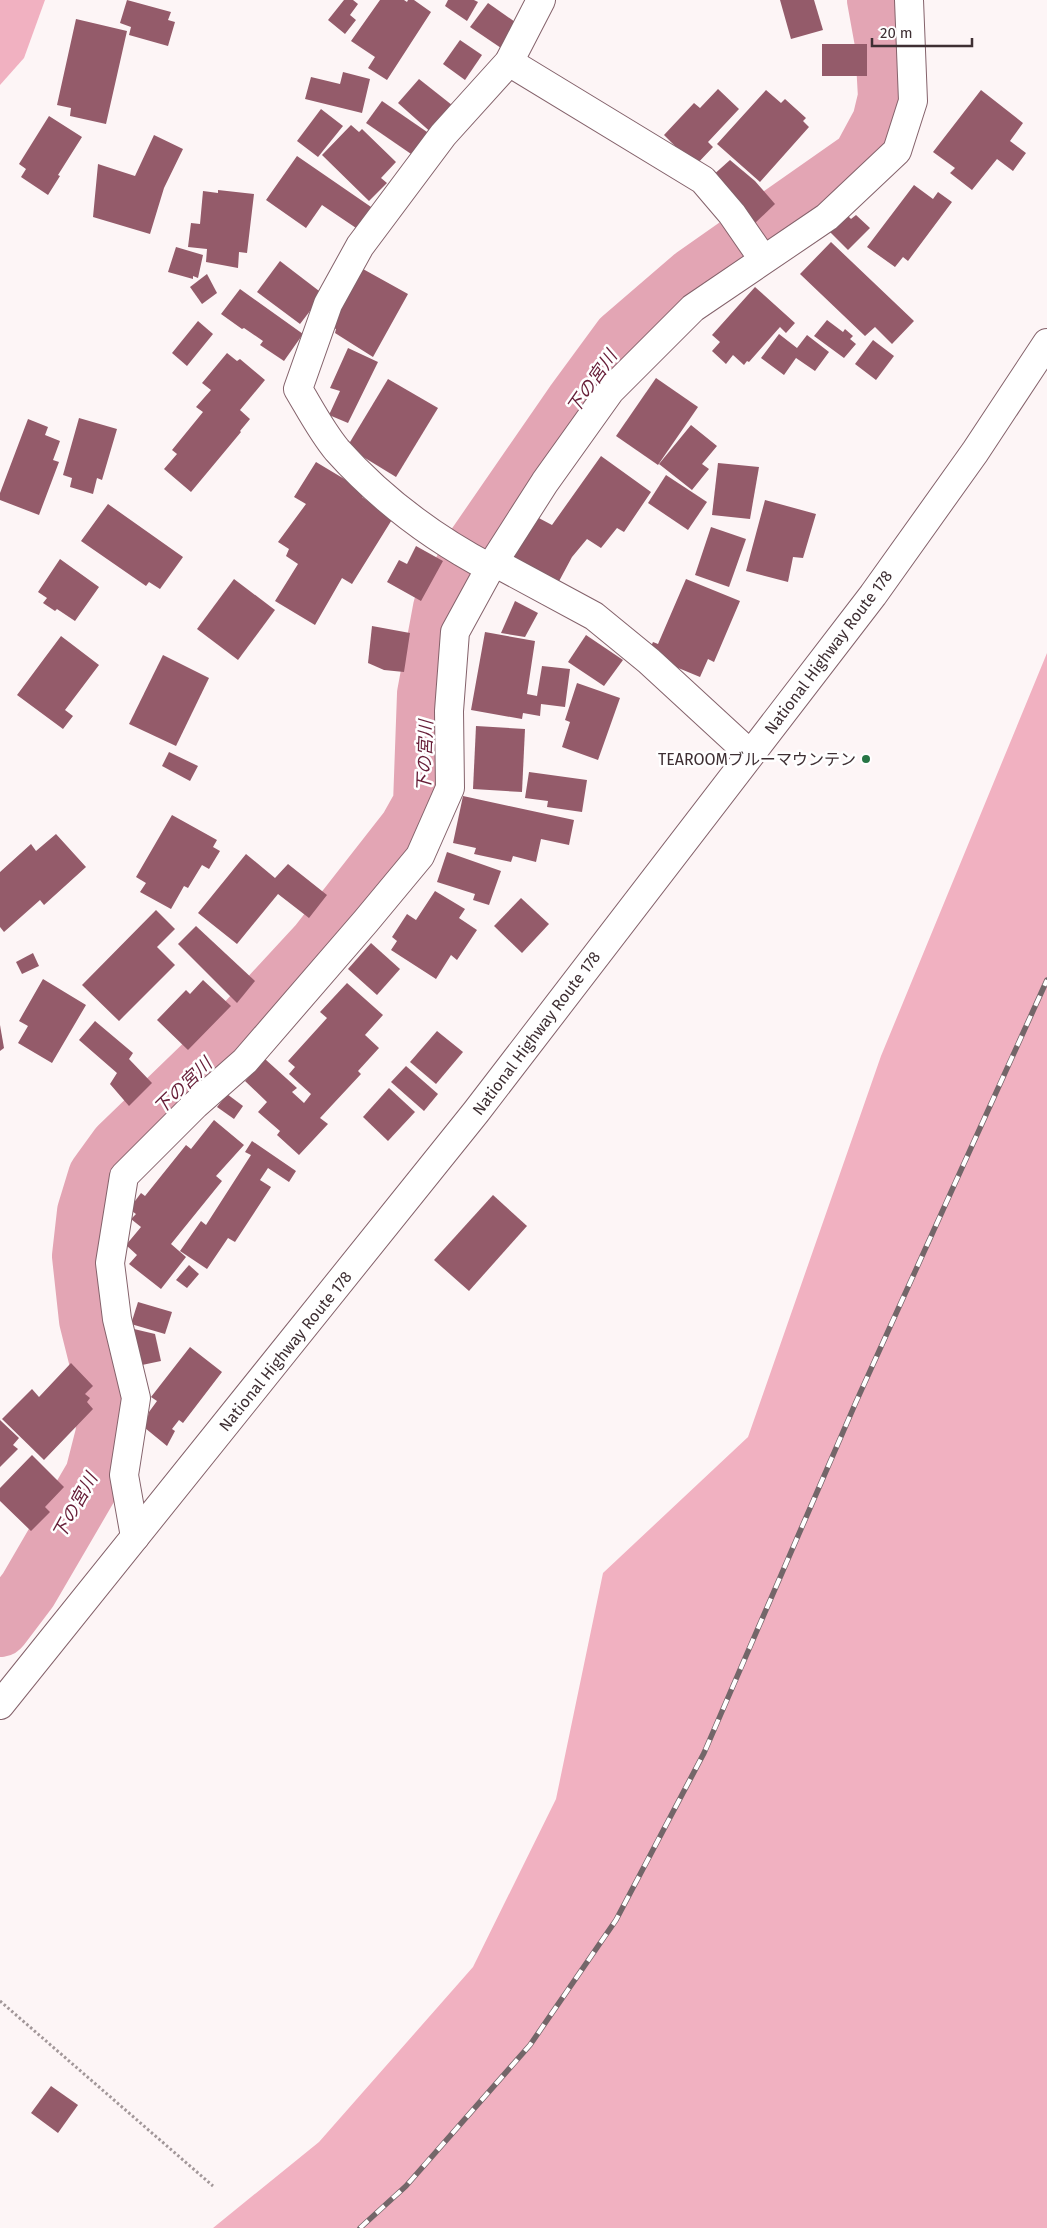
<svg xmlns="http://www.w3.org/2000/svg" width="1047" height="2228" font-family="'Fira Sans','Noto Sans JP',sans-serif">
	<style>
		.forest { fill: #f1b1c1 }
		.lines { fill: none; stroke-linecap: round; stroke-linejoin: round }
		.river { stroke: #e3a5b4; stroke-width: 60 }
		.building { fill: #945b6a }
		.street-casing { stroke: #84626b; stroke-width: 30 }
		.highway-casing { stroke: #84626b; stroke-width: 30 }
		.path { stroke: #a29799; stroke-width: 3; stroke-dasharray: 2.5 2.5; stroke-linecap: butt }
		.street { stroke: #fff; stroke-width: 28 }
		.highway { stroke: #fff; stroke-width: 28 }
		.rail-casing { stroke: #736669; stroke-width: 5.5 }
		.rail { stroke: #fff; stroke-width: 4; stroke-dasharray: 11; stroke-linecap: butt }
		.poi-dot { fill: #277545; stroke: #fff; stroke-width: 2 }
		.labels { text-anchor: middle; stroke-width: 5; stroke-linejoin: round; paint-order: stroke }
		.street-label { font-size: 16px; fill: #3e2f33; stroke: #fff }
		.poi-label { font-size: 16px; fill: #3e2f33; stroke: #fff; text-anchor: end }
		.water-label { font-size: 18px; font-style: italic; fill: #661d37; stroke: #fff }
	</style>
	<rect width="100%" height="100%" fill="#fdf5f6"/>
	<!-- forest -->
	<g class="forest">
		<polygon points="0,0 45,0 24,58 0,85"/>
		<polygon points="1047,653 1047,2228 213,2228 319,2142 473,1967 556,1799 603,1573 748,1437 881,1056"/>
	</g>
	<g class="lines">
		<!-- river -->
		<polyline class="river" points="0,1627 28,1590 95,1475 106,1432 103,1376 89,1320 82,1256 87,1212 98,1176 119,1147 236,1034 319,944 409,829 423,804 427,694 443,608 477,545 575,403 622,339 694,277 862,159 882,122 888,97 885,44 877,0"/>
	</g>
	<!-- building -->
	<g class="building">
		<polygon points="127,0 171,12 168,20 175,22 168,46 129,35 131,27 120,23"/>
		<polygon points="344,0 353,0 358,4 350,15 356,20 345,34 328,20"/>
		<polygon points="380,0 404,0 407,2 408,0 414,0 431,12 387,80 368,68 375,57 351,41"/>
		<polygon points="448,0 474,0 478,2 467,21 445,6"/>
		<polygon points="780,0 814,0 823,30 791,39"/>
		<polygon points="488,3 518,24 501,48 470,27"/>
		<polygon points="76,19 127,31 106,124 70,116 71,108 57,105"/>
		<polygon points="460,40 482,55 465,80 443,64"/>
		<rect x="822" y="44" width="45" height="32"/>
		<polygon points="343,72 370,79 362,113 305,99 311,77 340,84"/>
		<polygon points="419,79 457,109 434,135 398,103"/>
		<polygon points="718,89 739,109 708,142 713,147 695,166 664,135 694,103 700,108"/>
		<polygon points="766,90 781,103 785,99 806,118 803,121 809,127 760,182 717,144"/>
		<polygon points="981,90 1023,123 1010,141 1026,153 1013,171 997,159 972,190 950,173 955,168 933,152"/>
		<polygon points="382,101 430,134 414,156 366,123"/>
		<polygon points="321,109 343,126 318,157 297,141"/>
		<polygon points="49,116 82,137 58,175 60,176 48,195 21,177 26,169 19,164"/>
		<polygon points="351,125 359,132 362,129 396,162 381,178 387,183 369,201 322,155"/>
		<polygon points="154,135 183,149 164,188 150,234 93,217 98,164 135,176"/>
		<polygon points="297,156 374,209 359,230 322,205 306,228 266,200"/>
		<polygon points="730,160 755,181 775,204 753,225 711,177"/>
		<polygon points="914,185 933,199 938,192 952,202 908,261 903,257 895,267 867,247"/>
		<polygon points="218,190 254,194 247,253 239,252 238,268 206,262 207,249 188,247 191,223 200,224 203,191 218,193"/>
		<polygon points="847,215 851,219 856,215 870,228 848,250 830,232"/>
		<polygon points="831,242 914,321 892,344 875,327 865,336 800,274"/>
		<polygon points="176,247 203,255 198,278 193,276 193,279 168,272"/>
		<polygon points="280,261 323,294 300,324 257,292"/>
		<polygon points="363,269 408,294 373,357 335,333 336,329 329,326"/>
		<polygon points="207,274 217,293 202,304 190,287"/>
		<polygon points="755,287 795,323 786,333 780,327 749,362 747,361 744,365 733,355 726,364 712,351 720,342 712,335"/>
		<polygon points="240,289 303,334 284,361 260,345 263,341 244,328 242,329 221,314"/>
		<polygon points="827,320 843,332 845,329 853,336 850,339 856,344 844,358 814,336"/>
		<polygon points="198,321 213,334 187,366 172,353"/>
		<polygon points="779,334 797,348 807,335 829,352 815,371 796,358 784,375 761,358"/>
		<polygon points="873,340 894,356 876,380 855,364"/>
		<polygon points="348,348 378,362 348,423 329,415 340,391 330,388"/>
		<polygon points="227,353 237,361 240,359 265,380 240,410 250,419 240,431 241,432 191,492 164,469 177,454 172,450 203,412 196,407 211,390 202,383"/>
		<polygon points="656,378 698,407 658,465 616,436"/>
		<polygon points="388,379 438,408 396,477 347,447"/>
		<polygon points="79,418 117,429 102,480 97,478 93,494 70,487 72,478 63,475"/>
		<polygon points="28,419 48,427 45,435 60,441 53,460 59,462 39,515 0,500 0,493"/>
		<polygon points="691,425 717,446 702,464 709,469 692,490 659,464"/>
		<polygon points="601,456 651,492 624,532 617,528 601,548 587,539 572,557 557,585 511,557 535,516 552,525"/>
		<polygon points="316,462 366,492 362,497 393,518 352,584 342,578 315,625 275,601 298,564 286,556 289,549 278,542 306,504 294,497"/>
		<polygon points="718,463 759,467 750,519 712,515"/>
		<polygon points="666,475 707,502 688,530 648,503"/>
		<polygon points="765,500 816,514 803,558 793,557 788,582 746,571"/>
		<polygon points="108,504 183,557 160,589 149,582 146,586 81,541"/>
		<polygon points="711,527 746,539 729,587 695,575"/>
		<polygon points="416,546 443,561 421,601 387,582 399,560 407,564"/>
		<polygon points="60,559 99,587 75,621 57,609 55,611 43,603 47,598 38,592"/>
		<polygon points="234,579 275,610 238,660 197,629"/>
		<polygon points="686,579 740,601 714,662 708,659 700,677 647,655 653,642 658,644"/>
		<polygon points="515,601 538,613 525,637 501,633"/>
		<polygon points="372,626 410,633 404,672 384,670 368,663"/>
		<polygon points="485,632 535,641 527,694 537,696 542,666 570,669 565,707 541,704 540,716 523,713 522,719 471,710"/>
		<polygon points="586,635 623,660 604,686 568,662"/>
		<polygon points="61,636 99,665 65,710 73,716 63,729 17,695"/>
		<polygon points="163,655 209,678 176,746 129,724"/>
		<polygon points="577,683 620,698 598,760 562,747 570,722 565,720"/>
		<polygon points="476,726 525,729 522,792 473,789"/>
		<polygon points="169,752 198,766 190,781 162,766"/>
		<polygon points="529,772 587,780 582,812 547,807 548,801 525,798"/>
		<polygon points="463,796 574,820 569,845 541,839 536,862 513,856 511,862 474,854 476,848 453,843"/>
		<polygon points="172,815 217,840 213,847 220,851 209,869 202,865 188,888 184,886 171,909 140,892 146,883 136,877"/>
		<polygon points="56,834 86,867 44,905 40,900 4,932 0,927 0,872 31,844 36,851"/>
		<polygon points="447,852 501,871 489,905 473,900 475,894 437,882"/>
		<polygon points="246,854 275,878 288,864 327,895 309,918 278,894 237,944 198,913"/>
		<polygon points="435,891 465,909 459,918 477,930 457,960 451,955 436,979 391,950 397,941 392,937 407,914 416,920"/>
		<polygon points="521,898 549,924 522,953 494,926"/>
		<polygon points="156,910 175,929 157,947 175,965 119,1021 82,985"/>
		<polygon points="196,926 255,981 237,1003 178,944"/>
		<polygon points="371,943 400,969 377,995 348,969"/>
		<polygon points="33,953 39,966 22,974 16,962"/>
		<polygon points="43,979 86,1005 52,1063 18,1043 28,1026 19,1021"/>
		<polygon points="203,980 231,1006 188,1050 157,1020 186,990 190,994"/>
		<polygon points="347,983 383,1015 365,1035 379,1048 358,1071 361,1074 320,1118 328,1124 299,1155 277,1135 280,1131 258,1112 267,1102 245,1081 265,1059 297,1088 292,1092 304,1103 311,1094 289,1074 295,1067 288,1061 327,1018 320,1012"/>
		<polygon points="95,1021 133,1053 129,1059 152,1083 129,1106 110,1084 117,1073 79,1040"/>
		<polygon points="0,1025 4,1048 0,1051"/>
		<polygon points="437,1031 463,1052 436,1084 410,1062"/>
		<polygon points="406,1066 438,1094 424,1111 391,1082"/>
		<polygon points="389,1088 415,1112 388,1141 363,1117"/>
		<polygon points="227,1094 243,1106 234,1119 217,1107"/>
		<polygon points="214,1120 244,1145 216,1176 222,1181 171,1244 186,1257 161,1289 129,1264 137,1255 126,1245 141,1227 131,1219 136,1214 129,1209 141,1193 145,1196 186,1145 191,1149"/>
		<polygon points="252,1141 296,1171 289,1182 268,1168 260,1180 271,1187 235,1242 228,1238 207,1269 180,1251 201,1221 206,1225 251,1155 245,1152"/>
		<polygon points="493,1195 527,1226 469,1291 434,1260"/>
		<polygon points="189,1265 199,1274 187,1288 176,1280"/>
		<polygon points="138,1302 172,1312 165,1334 131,1324"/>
		<polygon points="134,1329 155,1334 161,1361 142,1365"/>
		<polygon points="190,1347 222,1372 183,1423 179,1420 172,1429 175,1431 167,1446 145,1428 149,1412 157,1401 151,1397"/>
		<polygon points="71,1363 93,1386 85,1394 90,1398 87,1402 93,1409 44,1460 2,1419 32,1389 39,1397"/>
		<polygon points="0,1420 19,1438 13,1445 18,1449 0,1467"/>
		<polygon points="32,1455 64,1487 45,1507 50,1512 31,1531 0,1501 0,1488"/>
		<polygon points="51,2086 78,2105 58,2133 31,2113"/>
	</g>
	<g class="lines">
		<defs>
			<g id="street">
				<polyline points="509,62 703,180 732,214 763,259"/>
				<polyline points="494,562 594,616 649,661 750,754"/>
				<path d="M490,568C433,538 380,498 337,450C322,432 310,409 298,389L328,304L360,246L443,135L509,62L541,0"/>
				<polyline points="135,1537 124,1475 136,1398 117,1319 110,1263 124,1176 195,1105 245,1061 366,921 420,856 450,788 449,711 455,632 490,568 545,482 610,391 693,308 827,217 897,151 913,101 909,0"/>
			</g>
			<polyline id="highway" points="0,1705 476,1112 873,595 975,452 1047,343"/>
		</defs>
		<!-- street casing -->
		<use href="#street" class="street-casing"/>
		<!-- highway casing -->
		<use href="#highway" class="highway-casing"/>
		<!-- path -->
		<polyline class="path" points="0,2001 213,2186"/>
		<!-- street -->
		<use href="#street" class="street"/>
		<!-- highway -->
		<use href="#highway" class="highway"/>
		<defs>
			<polyline id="rail" points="360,2228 406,2186 530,2045 616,1920 704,1753 856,1402 1047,980"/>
		</defs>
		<!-- rail casing -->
		<use href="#rail" class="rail-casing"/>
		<!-- rail -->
		<use href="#rail" class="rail"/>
	</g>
	<!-- markers -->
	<circle class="poi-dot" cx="866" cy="759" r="5"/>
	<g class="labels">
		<!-- street labels -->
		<g class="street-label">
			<text transform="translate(828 652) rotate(-53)" y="6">National Highway Route 178</text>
			<text transform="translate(536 1033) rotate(-53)" y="6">National Highway Route 178</text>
			<text transform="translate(285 1351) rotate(-51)" y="6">National Highway Route 178</text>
		</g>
		<!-- poi labels -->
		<g class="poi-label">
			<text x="856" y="765">TEAROOMブルーマウンテン</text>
		</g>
		<!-- water labels -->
		<g class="water-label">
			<text transform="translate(592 382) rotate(-55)" y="6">下の宮川</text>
			<text transform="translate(425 756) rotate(-88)" y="6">下の宮川</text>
			<text transform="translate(183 1086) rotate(-44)" y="6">下の宮川</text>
			<text transform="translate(75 1506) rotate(-61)" y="6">下の宮川</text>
		</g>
	</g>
	<!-- scale -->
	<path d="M872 38v8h100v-8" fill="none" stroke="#3e2f33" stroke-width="2.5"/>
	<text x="880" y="38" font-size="15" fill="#3e2f33" stroke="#ffffff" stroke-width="4" paint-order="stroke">20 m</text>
</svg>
